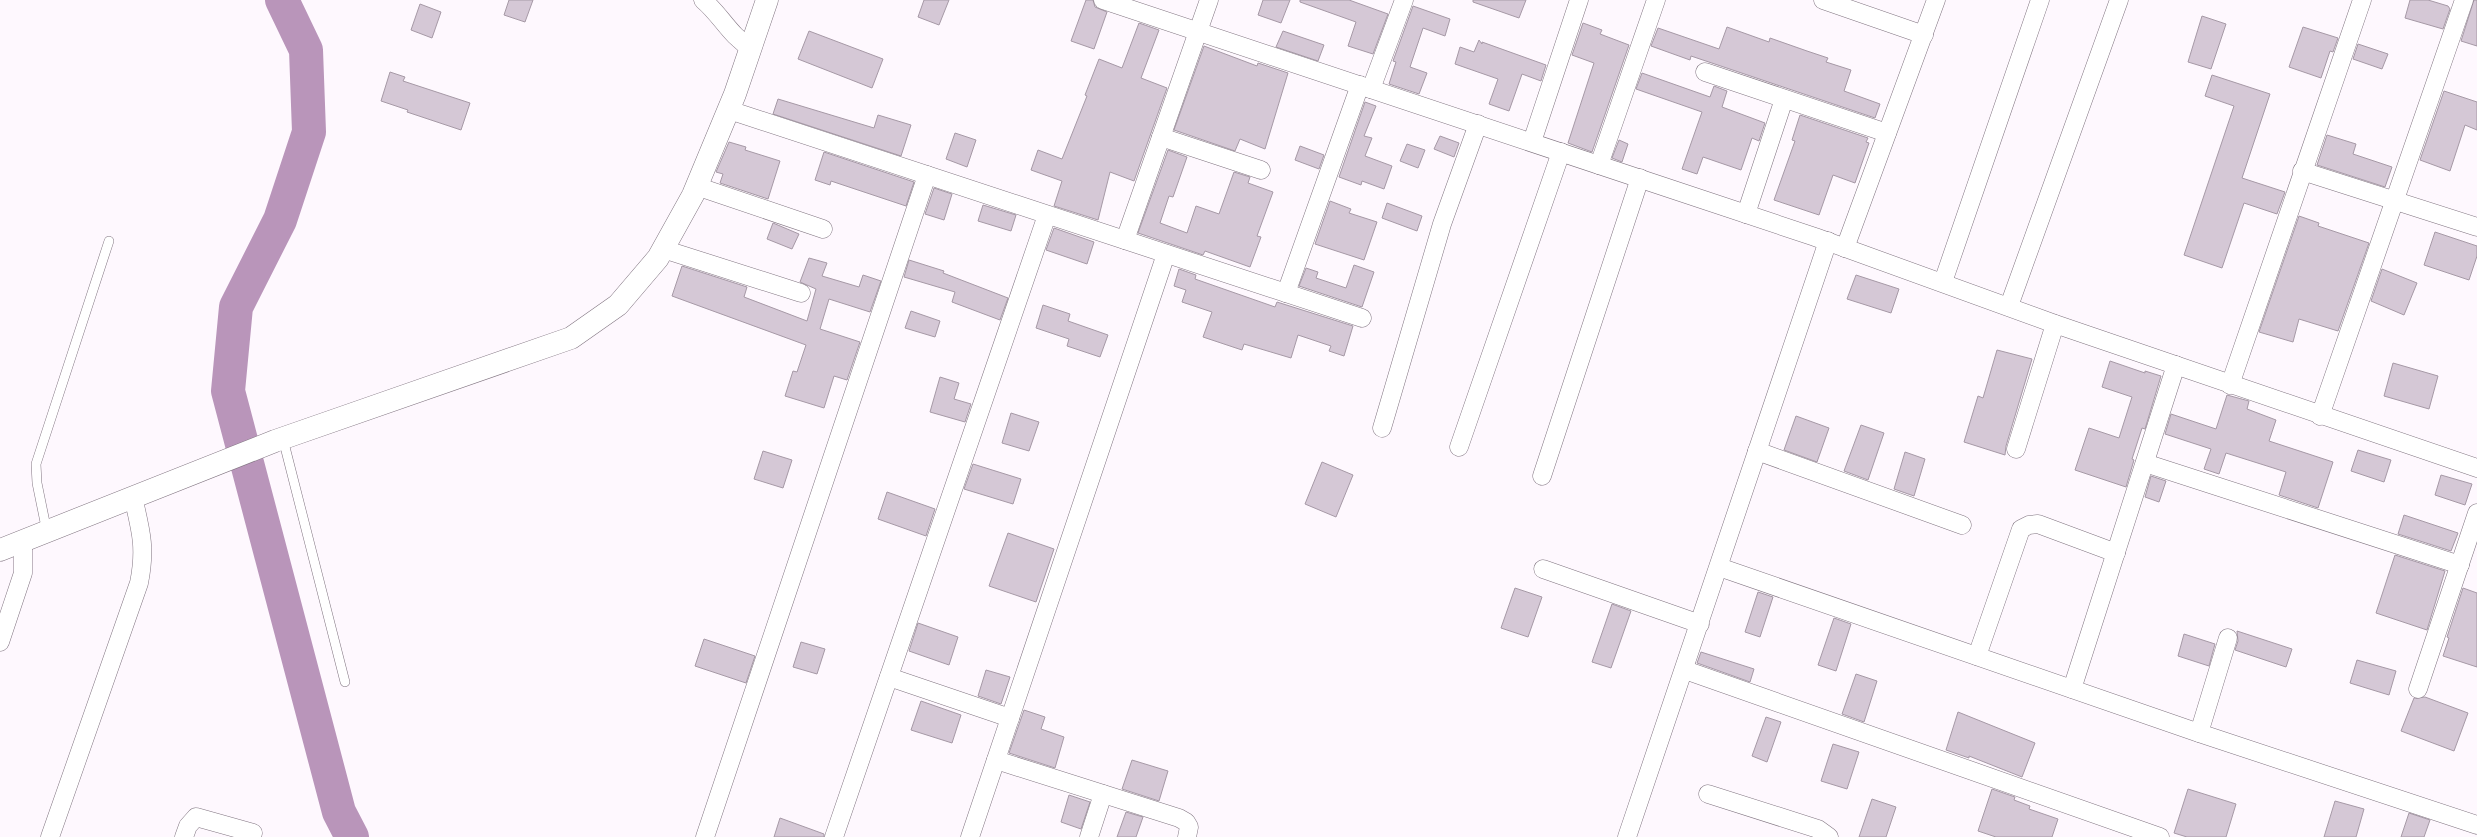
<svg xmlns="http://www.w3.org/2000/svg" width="2477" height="837" font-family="'PT Sans Narrow',sans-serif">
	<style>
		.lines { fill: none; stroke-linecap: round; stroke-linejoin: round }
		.river { stroke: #b995ba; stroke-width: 34 }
		.building { fill: #d5c8d6; stroke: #a699a6 }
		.service-casing { stroke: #817581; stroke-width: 10 }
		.minor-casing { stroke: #817581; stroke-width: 19 }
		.tertiary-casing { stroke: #817581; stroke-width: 23 }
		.service { stroke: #fff; stroke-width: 9 }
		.minor { stroke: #fff; stroke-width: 18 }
		.tertiary { stroke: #fff; stroke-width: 22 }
	</style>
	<rect width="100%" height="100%" fill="#fef8fe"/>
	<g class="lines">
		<!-- river -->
		<polyline class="river" points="282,0 306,50 309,132 280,220 236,307 228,391 339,812 352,837"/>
	</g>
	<!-- building -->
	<g class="building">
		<polygon points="509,0 533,0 525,22 504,15"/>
		<polygon points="924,0 949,0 939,25 918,17"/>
		<polygon points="1086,0 1093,0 1095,7 1107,12 1094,49 1071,41"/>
		<polygon points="1263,0 1290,0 1281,23 1258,15"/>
		<polygon points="1300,0 1349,0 1388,14 1373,54 1348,46 1356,22 1300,2"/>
		<polygon points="1473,0 1526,0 1519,18 1473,2"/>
		<polygon points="2410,0 2428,0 2448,6 2450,9 2443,29 2405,18"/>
		<polygon points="2474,0 2477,0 2477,46 2461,41"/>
		<polygon points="420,4 441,12 432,38 411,30"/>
		<polygon points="1413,6 1450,19 1445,36 1423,28 1410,67 1427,73 1419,94 1389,84 1396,62 1393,61"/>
		<polygon points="2202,16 2226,24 2211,69 2188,62"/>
		<polygon points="1139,23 1159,30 1141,78 1167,88 1134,181 1110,172 1098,220 1054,206 1062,181 1031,170 1038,150 1062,159 1087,96 1085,95 1099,59 1122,68"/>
		<polygon points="1583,23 1602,30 1600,34 1629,45 1592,152 1568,143 1594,63 1572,55"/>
		<polygon points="1727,27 1769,42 1770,38 1807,51 1828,58 1826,62 1851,70 1844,91 1880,104 1875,118 1691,56 1690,60 1651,46 1658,28 1719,49"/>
		<polygon points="2303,27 2338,38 2333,52 2330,51 2321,78 2289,67"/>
		<polygon points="809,31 883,59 872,88 798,59"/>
		<polygon points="1283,31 1324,45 1318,61 1276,47"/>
		<polygon points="1479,40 1482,44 1482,42 1546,65 1541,81 1522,74 1509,111 1489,104 1498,79 1455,64 1460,47 1474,52"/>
		<polygon points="2358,44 2388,54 2382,69 2353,59"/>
		<polygon points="1204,46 1257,66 1258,63 1288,73 1265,149 1240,139 1235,151 1174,130"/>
		<polygon points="390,72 405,77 403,81 470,103 461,130 407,112 408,110 381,101"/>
		<polygon points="1642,73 1710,97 1714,86 1727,91 1722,107 1765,123 1759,141 1752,138 1741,170 1703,157 1697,174 1682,169 1702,112 1636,89"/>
		<polygon points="2212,75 2270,94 2242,178 2285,192 2277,214 2244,203 2222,268 2184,255 2234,106 2205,96"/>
		<polygon points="2444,91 2477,102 2477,130 2465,125 2450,171 2420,160"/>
		<polygon points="778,99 874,128 878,115 911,125 901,156 773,114"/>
		<polygon points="1365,102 1376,106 1364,136 1372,138 1365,156 1392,166 1384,189 1362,181 1361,185 1339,177"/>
		<polygon points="1800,115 1868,138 1866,142 1869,143 1855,183 1833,175 1819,215 1774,200 1795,141 1792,140"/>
		<polygon points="955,133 976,140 967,167 946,159"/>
		<polygon points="2327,135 2356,144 2353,154 2392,167 2385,187 2317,165"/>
		<polygon points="1440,136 1459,143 1454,157 1434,149"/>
		<polygon points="1619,140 1628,144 1622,162 1612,158"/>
		<polygon points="729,142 746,147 745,150 780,161 768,199 720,183 723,174 716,172"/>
		<polygon points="1407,144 1425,150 1418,168 1400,161"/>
		<polygon points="1300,146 1324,155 1319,169 1295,160"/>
		<polygon points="1168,150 1187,157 1173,197 1169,196 1160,223 1187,233 1196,206 1219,214 1234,172 1250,177 1248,183 1273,192 1257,236 1261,237 1250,267 1205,251 1203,255 1138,233"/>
		<polygon points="824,152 914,182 906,206 831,181 830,185 815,180"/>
		<polygon points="934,188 952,194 944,220 925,214"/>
		<polygon points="1330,201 1351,209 1349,213 1377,222 1364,260 1315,244"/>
		<polygon points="1387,203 1422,216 1417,231 1382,218"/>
		<polygon points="983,205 1016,215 1011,231 978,221"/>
		<polygon points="2299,216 2319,223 2318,226 2369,243 2338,331 2299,319 2293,342 2259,332"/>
		<polygon points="773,223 799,234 792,249 767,239"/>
		<polygon points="1054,228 1094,242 1087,264 1046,250"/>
		<polygon points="2435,232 2477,246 2477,256 2469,280 2424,265"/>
		<polygon points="809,258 827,263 822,276 859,287 863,275 881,281 870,312 829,299 820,329 860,342 847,380 834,376 824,408 785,396 793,371 797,372 806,345 672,296 682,266 747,287 744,297 807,321 816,289 800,282"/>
		<polygon points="909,260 944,271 943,273 1008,298 1000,320 952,302 955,292 904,277"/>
		<polygon points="1354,265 1374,272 1362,307 1299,286 1306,268 1318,272 1316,278 1346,288"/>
		<polygon points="1179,269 1196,275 1195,279 1275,307 1277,302 1353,326 1344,356 1329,351 1331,346 1298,335 1291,358 1244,344 1242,350 1203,337 1212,312 1182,302 1186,290 1174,286"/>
		<polygon points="2382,269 2417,283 2404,315 2371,301"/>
		<polygon points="1856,275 1899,289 1891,313 1847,299"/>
		<polygon points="1043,305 1070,314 1068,321 1108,335 1100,357 1067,346 1069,339 1036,328"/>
		<polygon points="911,311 940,321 935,337 905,328"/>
		<polygon points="1997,350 2032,359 2006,446 2005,455 1964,442 1978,396 1983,398"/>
		<polygon points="2110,361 2145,373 2145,371 2161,376 2145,429 2142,428 2132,459 2134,460 2126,487 2075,470 2089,428 2119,438 2132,397 2102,387"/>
		<polygon points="2393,363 2438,376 2429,409 2384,396"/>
		<polygon points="940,377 959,383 954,399 971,404 965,422 930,412"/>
		<polygon points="2227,395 2249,401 2247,409 2276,420 2269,441 2333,462 2318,508 2279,495 2286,472 2226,453 2219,474 2204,469 2211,449 2165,434 2171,414 2216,429"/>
		<polygon points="1011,413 1039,422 1029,451 1002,443"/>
		<polygon points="1796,416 1829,428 1817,462 1784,450"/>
		<polygon points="1861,425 1884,433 1868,480 1844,471"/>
		<polygon points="2358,450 2391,460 2384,482 2351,471"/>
		<polygon points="763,451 792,460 783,488 754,479"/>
		<polygon points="1905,452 1925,459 1914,496 1894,489"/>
		<polygon points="1322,462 1353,475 1336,517 1305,504"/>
		<polygon points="973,464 1021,479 1013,504 964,489"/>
		<polygon points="2441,475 2472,484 2465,505 2435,495"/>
		<polygon points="2151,476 2166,481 2159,502 2145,497"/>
		<polygon points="887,492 935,509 926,536 878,519"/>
		<polygon points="2404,515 2458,533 2451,551 2398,534"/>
		<polygon points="1008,533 1054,549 1036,602 989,586"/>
		<polygon points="2395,555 2445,571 2427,630 2376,613"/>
		<polygon points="1515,588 1542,597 1528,637 1501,628"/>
		<polygon points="2463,588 2477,593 2477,667 2443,656 2449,638 2447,637"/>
		<polygon points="1758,592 1773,597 1760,637 1745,632"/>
		<polygon points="1612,604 1631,611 1611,668 1592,662"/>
		<polygon points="1834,618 1851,624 1836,671 1818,665"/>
		<polygon points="918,623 958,637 949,665 909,651"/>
		<polygon points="2237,631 2292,649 2286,667 2235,650 2238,641"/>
		<polygon points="2184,634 2215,644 2209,666 2178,656"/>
		<polygon points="704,639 755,656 746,683 695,666"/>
		<polygon points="801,642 825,649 817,674 793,667"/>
		<polygon points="1701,652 1754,669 1750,682 1697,663"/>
		<polygon points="2357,660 2396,671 2389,695 2350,683"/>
		<polygon points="986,670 1010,677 1001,704 978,696"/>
		<polygon points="1856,674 1877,681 1864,722 1842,714"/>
		<polygon points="2425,697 2468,713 2454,751 2401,731 2414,698"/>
		<polygon points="921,701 961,715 952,743 911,730"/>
		<polygon points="1024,710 1045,717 1041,729 1064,737 1055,768 1009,753"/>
		<polygon points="1958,712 2035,743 2022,777 1969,756 1969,758 1946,750"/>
		<polygon points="1766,717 1781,722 1767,762 1752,756"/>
		<polygon points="1833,744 1859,752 1847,789 1821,781"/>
		<polygon points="1132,760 1168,771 1159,801 1122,789"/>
		<polygon points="1992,789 2015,797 2014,800 2030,806 2029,809 2058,819 2052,837 1996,837 1978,831"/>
		<polygon points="2188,789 2236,804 2226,837 2187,837 2174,833"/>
		<polygon points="1069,795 1090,802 1081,829 1061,822"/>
		<polygon points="1872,799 1896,807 1886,837 1859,837"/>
		<polygon points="2335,801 2364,809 2356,837 2324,837"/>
		<polygon points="1126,812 1143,817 1136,837 1117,837"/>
		<polygon points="2409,813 2430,820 2424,837 2401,837"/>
		<polygon points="780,818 824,834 824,837 774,837"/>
	</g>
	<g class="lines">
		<defs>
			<g id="service">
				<polyline points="283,439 345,682"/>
				<polyline points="47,532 37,483 36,464 109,241"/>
			</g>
			<g id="minor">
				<path d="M703,0C721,15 730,36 751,48"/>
				<polyline points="1103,0 1815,237 2055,324 2477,468"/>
				<polyline points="1823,0 1924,35"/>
				<polyline points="1705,72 1887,133"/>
				<polyline points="1371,89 1404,0"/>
				<polyline points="729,110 1362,318"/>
				<polyline points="1161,137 1261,170"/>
				<polyline points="1532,142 1579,0"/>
				<polyline points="1599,165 1656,0"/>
				<polyline points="2302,171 2477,227"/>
				<polyline points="696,186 823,229"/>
				<polyline points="1746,214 1784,99"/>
				<polyline points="1125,240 1209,0"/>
				<polyline points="1845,248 1936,0"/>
				<polyline points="663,249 801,293"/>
				<polyline points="1943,282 2040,0"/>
				<polyline points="1286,293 1360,85"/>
				<polyline points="2009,306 2119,0"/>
				<polyline points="2230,385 2362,0"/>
				<polyline points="2320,416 2464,0"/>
				<polyline points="1382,428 1442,224 1478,124"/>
				<polyline points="1459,447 1561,152"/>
				<polyline points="2016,449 2055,324"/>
				<polyline points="1757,451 1962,525"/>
				<polyline points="2145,463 2460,565"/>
				<polyline points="1542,476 1640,178"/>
				<polyline points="1719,567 2199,733 2477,825"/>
				<polyline points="1543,569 1700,624"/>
				<polyline points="0,642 23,573 23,541"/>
				<polyline points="1977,656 2021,529 2029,525 2038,524 2116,553"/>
				<polyline points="1685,670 2160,837"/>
				<polyline points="889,677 1010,718"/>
				<polyline points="2072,689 2176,365"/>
				<polyline points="2418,689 2477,513"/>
				<polyline points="2199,733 2228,638"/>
				<polyline points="996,760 1179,818 1186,822 1189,827 1187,837"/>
				<polyline points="1708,794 1818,829 1829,837"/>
				<path d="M50,837L139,583C146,548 141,531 133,497"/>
				<polyline points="184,837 188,826 196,817 253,833"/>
				<polyline points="705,837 927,175"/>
				<polyline points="834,837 1047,215"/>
				<polyline points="970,837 1166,254"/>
				<polyline points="1089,837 1103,794"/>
				<polyline points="1627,837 1828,241"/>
			</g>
			<polyline id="tertiary" points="0,550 275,441 571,338 618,305 658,258 693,195 735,94 767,0"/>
		</defs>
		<!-- service casing -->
		<use href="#service" class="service-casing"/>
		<!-- minor casing -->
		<use href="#minor" class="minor-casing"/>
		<!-- tertiary casing -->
		<use href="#tertiary" class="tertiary-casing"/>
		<!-- service -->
		<use href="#service" class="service"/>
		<!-- minor -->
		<use href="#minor" class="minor"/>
		<!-- tertiary -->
		<use href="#tertiary" class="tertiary"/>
	</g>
</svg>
